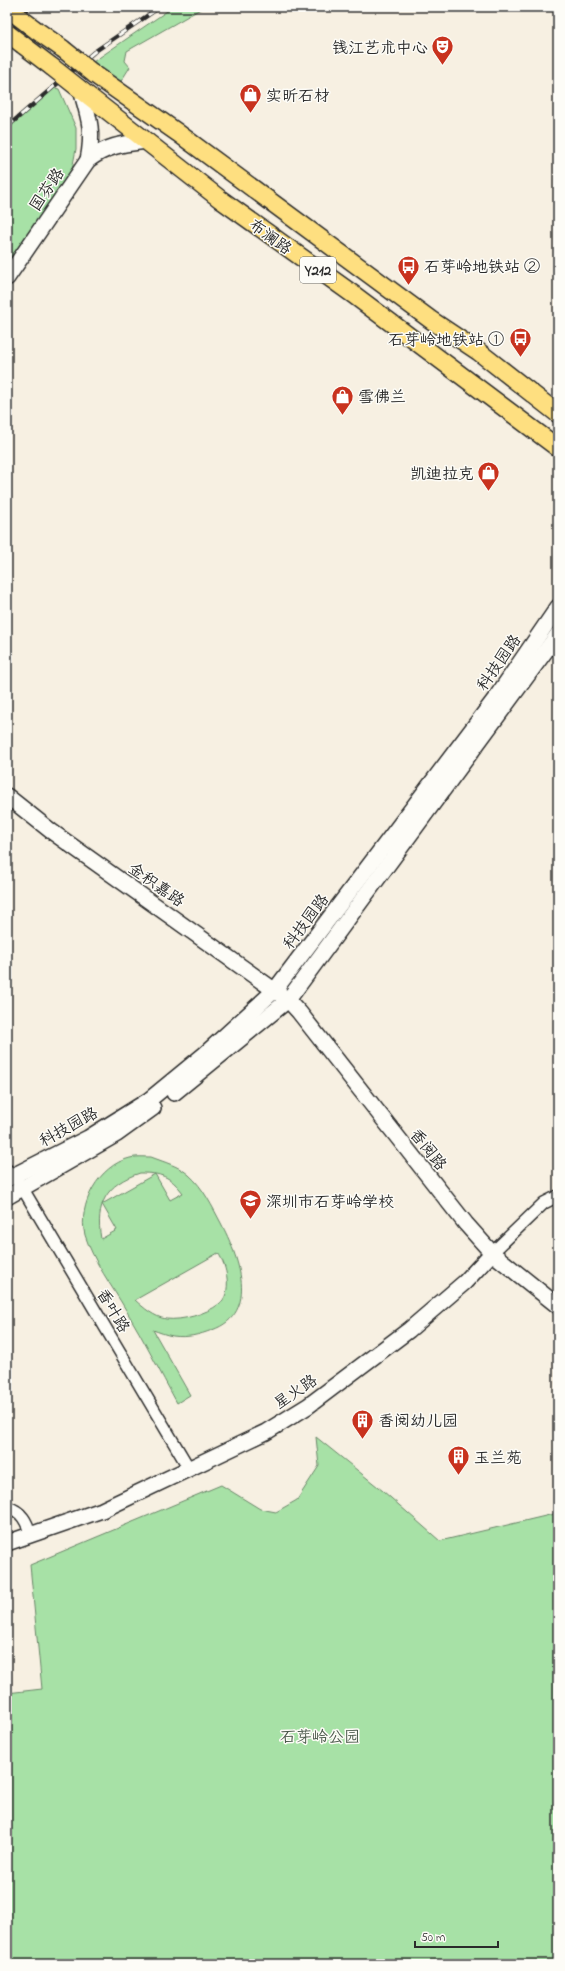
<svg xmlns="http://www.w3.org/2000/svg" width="565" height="1971" font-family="'Indie Flower','LXGW WenKai TC',sans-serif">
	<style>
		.green { fill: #a7e1a6; stroke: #698668; fill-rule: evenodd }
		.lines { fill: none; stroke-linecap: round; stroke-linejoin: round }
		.street-casing { stroke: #2b2b2b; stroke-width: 14 }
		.secondary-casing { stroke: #2b2b2b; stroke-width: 18 }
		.primary-casing { stroke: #2b2b2b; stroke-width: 20 }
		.street { stroke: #fdfcf7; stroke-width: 11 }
		.secondary { stroke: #fdfcf7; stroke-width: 15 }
		.primary { stroke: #fedf80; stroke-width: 17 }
		.rail-casing { stroke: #2b2b2b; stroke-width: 4.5 }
		.rail { stroke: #fdfcf7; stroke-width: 3; stroke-dasharray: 9; stroke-linecap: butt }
		.primary-bridge-casing { stroke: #2b2b2b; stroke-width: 20; stroke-linecap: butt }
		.primary-bridge { stroke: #fedf80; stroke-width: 17 }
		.labels { text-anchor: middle; stroke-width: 3; stroke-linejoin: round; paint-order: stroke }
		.shield { fill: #fdfcf7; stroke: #6a6a68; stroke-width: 1 }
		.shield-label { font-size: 15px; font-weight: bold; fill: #2b2b2b }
		.poi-label { font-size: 16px; fill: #2b2b2b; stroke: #fdfcf7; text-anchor: start }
		.street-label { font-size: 16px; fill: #2b2b2b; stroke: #fdfcf7 }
		.park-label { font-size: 16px; fill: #4a584a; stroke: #fdfcf7 }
	</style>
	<rect width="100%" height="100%" fill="#f7f0e2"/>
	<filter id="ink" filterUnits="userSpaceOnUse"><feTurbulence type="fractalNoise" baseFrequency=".025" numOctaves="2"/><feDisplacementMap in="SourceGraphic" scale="8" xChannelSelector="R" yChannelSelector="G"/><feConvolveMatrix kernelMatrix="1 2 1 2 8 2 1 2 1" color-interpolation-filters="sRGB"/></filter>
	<g filter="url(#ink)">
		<!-- green -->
		<g class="green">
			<polygon points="173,7 204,7 127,51 125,61 130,67 118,86 90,64"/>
			<polygon points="51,87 59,89 76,128 76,149 72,170 7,267 7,127"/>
			<path d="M151,1157C164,1162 179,1166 189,1175C203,1187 213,1208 221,1223C238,1256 261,1313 212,1330C199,1335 187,1338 173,1336C166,1335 159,1332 153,1330L190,1395L177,1403C160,1372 144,1340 126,1310C112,1286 93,1261 85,1235C77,1205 99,1165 130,1158C136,1156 144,1157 151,1157ZM140,1173C161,1173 170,1176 183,1193L170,1200L155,1174L102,1204L117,1230L101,1239C95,1204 106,1184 140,1173ZM218,1253C227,1265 233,1294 219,1304C206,1314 182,1321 166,1319C154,1317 144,1308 135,1300Z"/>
			<polygon points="316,1437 383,1491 440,1541 558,1513 558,1964 7,1964 7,1693 42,1689 30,1565 221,1485 260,1509 276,1512 297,1500 319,1466"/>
		</g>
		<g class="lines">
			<defs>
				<g id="street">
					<polyline points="7,1170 13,1175 23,1189 190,1470"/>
					<polyline points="492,1253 544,1203 558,1196"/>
					<path d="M7,1507C22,1511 27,1522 31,1536"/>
				</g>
				<g id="secondary">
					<path d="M81,90C89,118 94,131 88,160"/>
					<path d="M7,278L88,160C108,145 123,144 147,141"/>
					<polyline points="7,796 51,831 288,1000 299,1012 466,1224 492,1253 558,1306"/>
					<polyline points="174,1093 288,1000 558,634"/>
					<polyline points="7,1179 88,1138 149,1100 205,1054 275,990 495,699 558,607"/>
					<polyline points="7,1197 117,1134 153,1108"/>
					<polyline points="7,1543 102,1510 266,1432 308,1406 409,1330 465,1282 492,1253"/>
				</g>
				<g id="primary">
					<polyline points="36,30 63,49"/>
					<polyline points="23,45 52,67"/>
					<polyline points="94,74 178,133 431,320 479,352 558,414"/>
					<polyline points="81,90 220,199 354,295 558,448"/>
				</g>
			</defs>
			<!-- street casing -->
			<use href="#street" class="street-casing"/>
			<!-- secondary casing -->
			<use href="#secondary" class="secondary-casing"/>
			<!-- primary casing -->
			<use href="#primary" class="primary-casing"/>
			<!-- street -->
			<use href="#street" class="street"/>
			<!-- secondary -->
			<use href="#secondary" class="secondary"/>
			<!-- primary -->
			<use href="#primary" class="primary"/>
			<defs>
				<g id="rail">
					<polyline points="7,12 11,7"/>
					<polyline points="7,37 29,7"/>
					<polyline points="7,127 94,52 160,7"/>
				</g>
			</defs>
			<!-- rail casing -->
			<use href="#rail" class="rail-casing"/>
			<!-- rail -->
			<use href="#rail" class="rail"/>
			<defs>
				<g id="primary-bridge">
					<polyline points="7,8 36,30"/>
					<polyline points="7,33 23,45"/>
					<polyline points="63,49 94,74"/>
					<polyline points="52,67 81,90"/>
				</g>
			</defs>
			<!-- primary-bridge casing -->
			<use href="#primary-bridge" class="primary-bridge-casing"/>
			<!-- primary-bridge -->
			<use href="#primary-bridge" class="primary-bridge"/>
		</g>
	</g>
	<!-- icons -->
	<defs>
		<symbol id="theatre-pin" viewBox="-11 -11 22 30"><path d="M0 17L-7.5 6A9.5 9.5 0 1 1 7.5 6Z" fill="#c8321e" stroke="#fdfcf7"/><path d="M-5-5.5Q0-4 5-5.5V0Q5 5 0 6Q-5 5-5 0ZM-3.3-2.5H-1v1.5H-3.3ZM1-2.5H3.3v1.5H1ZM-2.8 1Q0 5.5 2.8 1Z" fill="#fff"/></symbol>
		<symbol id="shop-pin" viewBox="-11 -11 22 30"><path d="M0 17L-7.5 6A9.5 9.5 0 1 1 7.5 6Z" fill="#c8321e" stroke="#fdfcf7"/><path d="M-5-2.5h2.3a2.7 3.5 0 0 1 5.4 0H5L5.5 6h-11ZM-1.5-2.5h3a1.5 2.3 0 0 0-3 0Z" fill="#fff"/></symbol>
		<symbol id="bus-pin" viewBox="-11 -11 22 30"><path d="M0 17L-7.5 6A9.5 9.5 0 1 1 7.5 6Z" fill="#c8321e" stroke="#fdfcf7"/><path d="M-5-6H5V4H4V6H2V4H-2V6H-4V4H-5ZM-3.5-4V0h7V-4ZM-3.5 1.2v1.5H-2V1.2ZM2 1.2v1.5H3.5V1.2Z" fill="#fff"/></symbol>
		<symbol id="school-pin" viewBox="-11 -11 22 30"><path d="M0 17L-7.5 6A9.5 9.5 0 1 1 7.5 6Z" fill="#c8321e" stroke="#fdfcf7"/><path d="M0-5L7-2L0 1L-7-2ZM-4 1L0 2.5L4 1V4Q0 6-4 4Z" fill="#fff"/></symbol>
		<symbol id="building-pin" viewBox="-11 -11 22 30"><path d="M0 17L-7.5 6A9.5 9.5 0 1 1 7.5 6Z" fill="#c8321e" stroke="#fdfcf7"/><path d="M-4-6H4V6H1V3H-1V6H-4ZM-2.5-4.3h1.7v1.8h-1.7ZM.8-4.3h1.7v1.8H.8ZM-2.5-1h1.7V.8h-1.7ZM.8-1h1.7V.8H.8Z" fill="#fff"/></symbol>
	</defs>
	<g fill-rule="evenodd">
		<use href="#theatre-pin" x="430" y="34" width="25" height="34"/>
		<use href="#shop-pin" x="238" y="82" width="25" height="34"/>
		<use href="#bus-pin" x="396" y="254" width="25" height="34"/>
		<use href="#bus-pin" x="508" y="326" width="25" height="34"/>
		<use href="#shop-pin" x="330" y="384" width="25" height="34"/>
		<use href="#shop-pin" x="476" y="460" width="25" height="34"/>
		<use href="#school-pin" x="238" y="1188" width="25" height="34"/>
		<use href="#building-pin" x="350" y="1408" width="25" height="34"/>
		<use href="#building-pin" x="446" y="1444" width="25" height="34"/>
	</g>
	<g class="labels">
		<!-- shield labels -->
		<rect class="shield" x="300" y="257" width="36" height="26" rx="3"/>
		<g class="shield-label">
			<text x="318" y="275">Y212</text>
		</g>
		<!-- poi labels -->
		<g class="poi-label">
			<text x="428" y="53" text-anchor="end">钱江艺术中心</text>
			<text x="266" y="101">实昕石材</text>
			<text x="424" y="272">石芽岭地铁站 ②</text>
			<text x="504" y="345" text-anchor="end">石芽岭地铁站 ①</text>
			<text x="358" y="402">雪佛兰</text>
			<text x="474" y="479" text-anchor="end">凯迪拉克</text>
			<text x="266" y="1207">深圳市石芽岭学校</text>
			<text x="378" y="1426">香阅幼儿园</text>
			<text x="474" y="1463">玉兰苑</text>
		</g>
		<!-- street labels -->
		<g class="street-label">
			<text transform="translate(46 189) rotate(-56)" y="6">国芬路</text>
			<text transform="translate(271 236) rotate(36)" y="6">布澜路</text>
			<text transform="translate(498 662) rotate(-55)" y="6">科技园路</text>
			<text transform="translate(157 884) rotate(35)" y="6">金积嘉路</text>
			<text transform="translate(305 921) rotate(-53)" y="6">科技园路</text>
			<text transform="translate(68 1126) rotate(-29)" y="6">科技园路</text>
			<text transform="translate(429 1149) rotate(51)" y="6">香阅路</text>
			<text transform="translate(114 1310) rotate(59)" y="6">香叶路</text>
			<text transform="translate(295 1391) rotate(-34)" y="6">星火路</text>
		</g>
		<!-- park labels -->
		<g class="park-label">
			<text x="320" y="1742">石芽岭公园</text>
		</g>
	</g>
	<!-- margin -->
	<rect width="565" height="1971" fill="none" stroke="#fdfcf7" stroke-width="24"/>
	<rect x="12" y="12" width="541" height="1947" fill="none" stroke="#2b2b2b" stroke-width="1.5" filter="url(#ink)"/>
	<!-- scale -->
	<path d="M415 1941v6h83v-6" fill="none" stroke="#2b2b2b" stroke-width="2"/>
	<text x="421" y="1941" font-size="12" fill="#2b2b2b" stroke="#fdfcf7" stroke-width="3" paint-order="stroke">50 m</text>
</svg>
